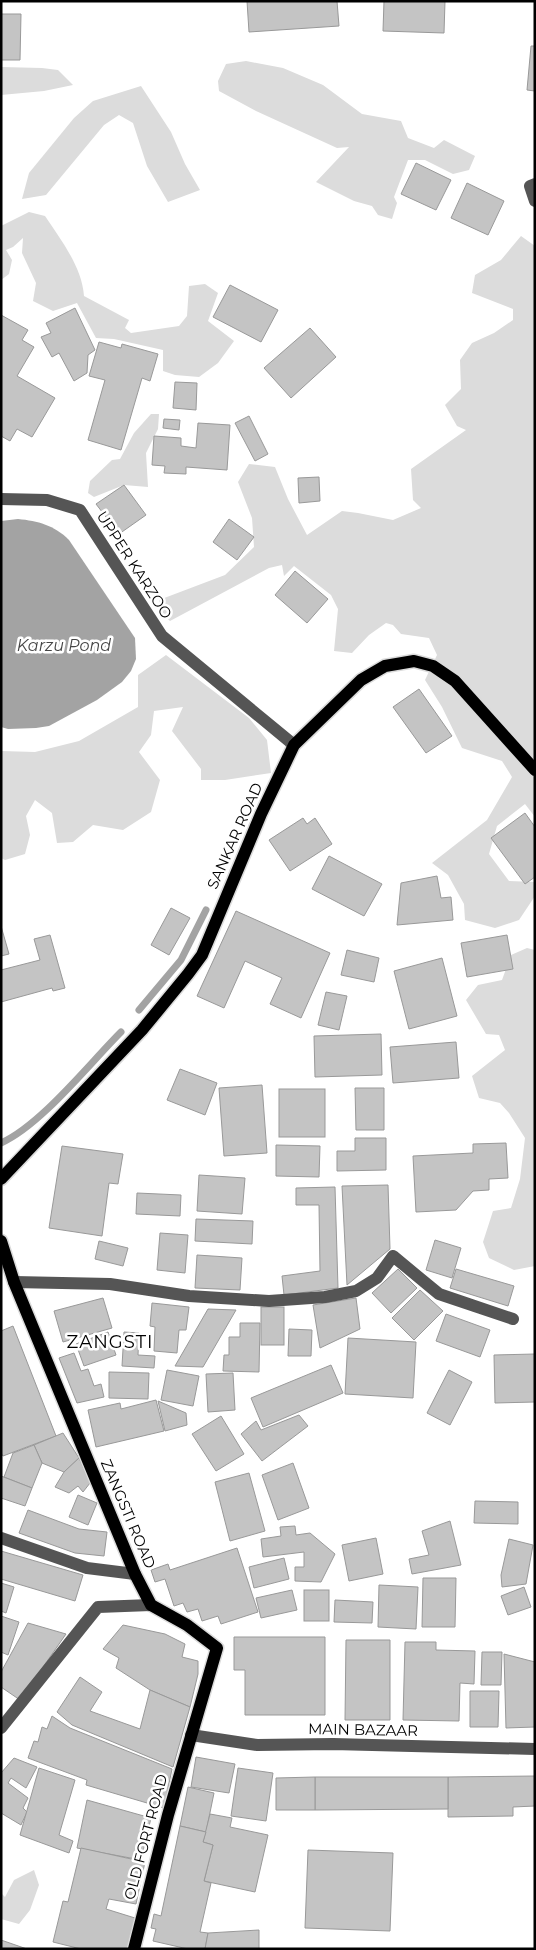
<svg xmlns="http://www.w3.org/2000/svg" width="536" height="1950" font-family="Montserrat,sans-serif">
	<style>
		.green { fill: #dcdcdc }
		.water { fill: #a3a3a3 }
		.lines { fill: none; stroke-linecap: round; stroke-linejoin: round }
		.stream { stroke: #a3a3a3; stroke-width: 7 }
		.building { fill: #c4c4c4; stroke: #999 }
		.major-casing { stroke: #dbdbdb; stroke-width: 15 }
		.minor { stroke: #555; stroke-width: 12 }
		.major { stroke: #000; stroke-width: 12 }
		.labels { text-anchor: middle; stroke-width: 5; stroke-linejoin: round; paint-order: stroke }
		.street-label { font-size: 15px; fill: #000; stroke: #fff }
		.water-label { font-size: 16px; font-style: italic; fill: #444; stroke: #fff }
		.quarter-label { font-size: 18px; letter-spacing: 1px; fill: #000; stroke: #fff }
	</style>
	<rect width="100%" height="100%" fill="#fff"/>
	<!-- green -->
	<g class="green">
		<polygon points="246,61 283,68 323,85 362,114 401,121 408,138 434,148 444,140 475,156 469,170 453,174 425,160 408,160 394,197 397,203 392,219 378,215 372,206 354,201 316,182 349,147 337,148 256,111 219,91 218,81 226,64"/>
		<polygon points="1,67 42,68 58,70 73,85 44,91 1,95"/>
		<polygon points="141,86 171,132 185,164 200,190 168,202 147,166 133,123 119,115 104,125 46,195 22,199 29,173 74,118 93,101"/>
		<path d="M29,212L45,216C61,240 82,267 84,296L129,320L125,328L131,333L179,326L187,316L189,286L205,284L218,293L208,321L234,341L218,363L199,377L175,375L163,371V350L114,339L96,338L77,303L53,311L33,301L36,283L22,253L23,238L13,247L6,250L12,260L9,274L1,280V226Z"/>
		<polygon points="521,236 535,246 535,817 525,804 497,826 489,854 509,881 535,882 535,896 519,920 495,928 465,920 464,904 448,875 432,863 487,820 512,777 502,761 462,748 442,707 425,680 437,655 429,638 401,634 393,625 386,623 369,635 352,653 334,651 338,609 331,595 294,566 284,576 282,565 269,568 170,621 161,613 159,600 225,575 254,547 252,518 238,482 249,464 275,467 288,499 307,535 342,511 358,513 393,520 421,508 413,500 411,469 466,430 457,426 445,405 461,389 460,360 472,343 494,333 513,320 513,309 472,293 475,275 501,260"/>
		<polygon points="151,414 159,414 158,429 146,453 148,487 124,485 94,497 88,493 90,481 112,460 120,459 134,433"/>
		<polygon points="166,655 249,718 267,740 271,773 225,780 201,780 201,769 172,731 183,707 154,711 151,735 139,752 160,780 151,812 123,830 93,825 73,842 57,843 52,813 35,800 26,816 30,835 25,854 5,860 1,858 1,751 35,752 79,741 138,707 138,675"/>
		<polygon points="527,948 535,950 535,1266 514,1270 489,1258 483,1242 493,1211 511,1208 520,1179 525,1138 509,1113 500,1103 479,1098 472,1076 505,1050 499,1035 486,1034 466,1000 478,985 502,980 511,955"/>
		<polygon points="34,1870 39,1885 30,1910 19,1924 1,1919 1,1893 5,1897 14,1880"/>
	</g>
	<!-- water -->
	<path class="water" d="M18,519C38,521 54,525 69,540L135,638L136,659L131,671L122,682L97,700L49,726L36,728L8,729L1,727V521Z"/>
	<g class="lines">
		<!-- stream -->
		<g class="stream">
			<polyline points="139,1010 181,960 206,910"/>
			<path d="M1,1143C41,1125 89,1064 121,1032"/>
		</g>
	</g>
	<!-- building -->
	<g class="building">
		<polygon points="247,1 337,1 339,26 249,32"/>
		<polygon points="384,1 445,1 444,33 383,31"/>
		<polygon points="1,14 21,14 20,60 1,60"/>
		<polygon points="531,46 535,46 535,91 527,90"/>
		<polygon points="416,163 451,180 436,210 401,194"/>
		<polygon points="467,183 504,201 488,235 451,218"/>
		<polygon points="230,285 278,310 261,342 213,317"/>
		<polygon points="75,308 95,350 88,355 87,373 74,381 59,353 52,357 41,337 51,333 46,323"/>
		<polygon points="1,315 28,330 22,340 34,347 17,376 55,398 32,437 17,429 10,441 1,436"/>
		<polygon points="310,328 336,357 291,398 264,368"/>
		<polygon points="99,342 121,348 122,344 158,354 150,381 142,378 121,450 88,440 105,380 89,376"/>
		<polygon points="175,382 197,383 196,410 173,408"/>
		<polygon points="249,416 268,454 255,461 235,423"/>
		<polygon points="164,419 180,420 179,430 163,428"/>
		<polygon points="198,423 230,425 227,470 186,467 186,474 164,473 165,466 152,465 154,436 181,438 181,446 196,448"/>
		<polygon points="319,477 320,501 299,503 298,478"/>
		<polygon points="124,485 146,515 119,534 96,504"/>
		<polygon points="229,519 254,537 237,560 213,542"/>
		<polygon points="295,571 328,599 307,623 275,595"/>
		<polygon points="419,689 452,736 426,753 393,707"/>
		<polygon points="525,813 535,827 535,877 525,884 491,838"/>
		<polygon points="303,818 307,824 315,818 332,844 290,871 269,840"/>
		<polygon points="329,856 382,884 364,916 312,889"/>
		<polygon points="437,876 441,898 451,897 453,920 397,925 401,883"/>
		<polygon points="171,908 190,918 169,955 151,945"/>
		<polygon points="236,911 330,953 301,1018 270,1004 282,978 245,961 224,1008 197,996"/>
		<polygon points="1,926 9,954 1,956"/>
		<polygon points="50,935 65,988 53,991 52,988 1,1002 1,970 40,960 34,939"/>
		<polygon points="507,935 513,969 467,977 461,943"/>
		<polygon points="347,950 379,958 374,982 341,975"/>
		<polygon points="442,958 457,1016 409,1029 394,971"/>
		<polygon points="326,992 347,996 339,1030 318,1025"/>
		<polygon points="381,1034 382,1075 315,1077 314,1036"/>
		<polygon points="456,1042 459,1078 393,1083 390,1047"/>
		<polygon points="180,1069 217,1083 205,1115 167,1100"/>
		<polygon points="262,1085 267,1153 224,1156 219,1088"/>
		<polygon points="355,1088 384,1088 384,1130 356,1130"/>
		<rect x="279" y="1089" width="46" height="48"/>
		<polygon points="355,1138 386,1138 386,1170 337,1171 337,1151 355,1151"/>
		<polygon points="506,1143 508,1178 489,1179 489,1190 473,1191 456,1210 416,1212 413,1156 473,1153 473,1144"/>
		<polygon points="276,1145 320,1146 319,1177 276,1176"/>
		<polygon points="62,1146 123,1154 118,1184 109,1183 102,1236 49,1228"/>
		<polygon points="199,1175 245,1178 242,1214 197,1211"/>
		<polygon points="388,1185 390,1249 347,1285 342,1186"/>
		<polygon points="335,1187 338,1288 284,1295 282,1276 320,1271 319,1205 296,1205 296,1188"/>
		<polygon points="137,1193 181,1195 180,1216 136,1214"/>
		<polygon points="196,1219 253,1221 252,1244 195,1241"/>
		<polygon points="160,1233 188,1235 185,1273 157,1270"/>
		<polygon points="435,1240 461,1248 452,1278 426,1270"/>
		<polygon points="99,1241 128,1248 123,1266 95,1259"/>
		<polygon points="197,1255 242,1258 240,1290 195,1288"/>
		<polygon points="398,1269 417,1288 391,1313 372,1293"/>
		<polygon points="456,1269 514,1286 508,1306 450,1288"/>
		<polygon points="420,1290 443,1311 414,1340 392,1318"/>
		<polygon points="103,1298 112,1328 63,1342 54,1311"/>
		<polygon points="356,1298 360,1329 320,1348 313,1305"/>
		<polygon points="152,1303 189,1307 186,1330 179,1330 177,1353 154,1351 155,1327 150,1326"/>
		<rect x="261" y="1307" width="23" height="38"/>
		<polygon points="208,1309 236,1310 203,1367 175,1366"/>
		<polygon points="446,1314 490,1330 480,1357 436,1341"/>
		<polygon points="240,1323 260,1323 259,1372 223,1371 224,1355 229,1355 229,1337 240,1337"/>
		<polygon points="13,1326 56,1436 3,1456 1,1453 1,1331"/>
		<polygon points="289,1329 312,1330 311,1356 288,1356"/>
		<polygon points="108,1332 116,1355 84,1366 76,1344"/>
		<polygon points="124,1332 139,1333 138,1355 155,1356 154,1368 122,1366"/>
		<polygon points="348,1338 416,1342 413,1398 345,1394"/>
		<polygon points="74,1353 81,1371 88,1369 94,1386 101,1384 104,1397 77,1403 59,1358"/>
		<polygon points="535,1354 535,1402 495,1403 494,1355"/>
		<polygon points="331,1365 343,1393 263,1427 251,1398"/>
		<polygon points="167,1370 199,1376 193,1406 161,1400"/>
		<polygon points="449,1370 472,1382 450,1425 427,1413"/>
		<polygon points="109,1372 149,1373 148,1399 109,1398"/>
		<polygon points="233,1373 235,1410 208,1412 206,1374"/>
		<polygon points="156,1400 164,1431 96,1447 88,1410 120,1403 121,1409"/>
		<polygon points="158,1401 186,1413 187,1425 165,1431"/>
		<polygon points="299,1415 308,1426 262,1461 241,1434 256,1421 261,1430"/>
		<polygon points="221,1416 244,1454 216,1471 192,1434"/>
		<polygon points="63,1433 79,1458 64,1472 42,1463 34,1445"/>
		<polygon points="34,1445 42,1463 32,1488 4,1477 13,1453"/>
		<polygon points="79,1458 90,1483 83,1492 78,1486 69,1493 55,1487 64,1472"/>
		<polygon points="293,1463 309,1508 278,1520 262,1475"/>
		<polygon points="249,1473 265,1531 230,1541 215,1482"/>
		<polygon points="1,1476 32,1488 25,1506 1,1498"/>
		<polygon points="78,1495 97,1503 88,1525 69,1517"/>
		<polygon points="475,1501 518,1502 518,1524 474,1523"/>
		<polygon points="28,1510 79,1529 107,1532 104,1556 75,1553 19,1533"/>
		<polygon points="450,1521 461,1565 412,1574 409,1559 429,1555 422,1531"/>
		<polygon points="295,1526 296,1535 310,1533 335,1554 321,1582 295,1581 295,1567 304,1567 304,1552 263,1557 261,1539 281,1536 280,1527"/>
		<polygon points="376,1538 383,1574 349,1581 342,1545"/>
		<polygon points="509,1539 533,1545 526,1584 502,1587 501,1575"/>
		<polygon points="237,1548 258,1612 221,1624 218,1616 202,1621 198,1609 187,1612 183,1603 174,1606 165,1579 155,1582 151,1570 168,1564 170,1570"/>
		<polygon points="1,1551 83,1575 75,1601 1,1579"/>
		<polygon points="284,1558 289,1579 254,1588 249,1567"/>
		<polygon points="423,1578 456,1578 455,1627 422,1627"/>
		<polygon points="1,1583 14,1587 6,1613 1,1611"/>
		<polygon points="379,1585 418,1587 416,1629 378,1627"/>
		<polygon points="524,1587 531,1607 508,1615 501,1596"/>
		<polygon points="292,1590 297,1610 261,1618 256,1598"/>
		<rect x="304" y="1590" width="25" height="31"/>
		<polygon points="335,1600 373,1602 372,1623 334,1622"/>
		<polygon points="1,1616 19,1622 8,1655 1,1652"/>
		<polygon points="28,1623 66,1634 20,1700 1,1687 1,1672"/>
		<polygon points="123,1625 165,1634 185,1644 182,1657 198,1661 198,1674 190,1707 150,1690 116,1668 119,1658 103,1649"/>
		<polygon points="234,1637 325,1637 325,1715 245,1715 245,1670 234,1670"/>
		<polygon points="346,1640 390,1640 390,1720 345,1720"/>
		<polygon points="405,1642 436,1642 436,1650 475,1651 474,1684 460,1683 459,1721 403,1720"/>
		<polygon points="482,1652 502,1652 501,1685 481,1685"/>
		<polygon points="504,1654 535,1662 535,1727 506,1728"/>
		<polygon points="80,1677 102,1692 90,1711 140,1729 150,1690 190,1707 173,1767 72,1725 57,1712"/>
		<polygon points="470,1691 499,1691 498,1727 470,1727"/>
		<polygon points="52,1716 70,1728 172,1769 164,1808 86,1785 87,1780 28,1758 34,1741 38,1742 42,1727 47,1729"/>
		<polygon points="196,1757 235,1764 229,1793 191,1787"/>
		<polygon points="14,1758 37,1767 26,1788 11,1778 8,1783 28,1798 23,1808 27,1812 21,1825 1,1813 1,1773"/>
		<polygon points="39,1768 75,1780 59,1835 73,1841 69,1853 20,1835"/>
		<polygon points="238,1768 273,1773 266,1821 231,1816"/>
		<polygon points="535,1776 535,1806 513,1807 513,1816 448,1817 448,1777"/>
		<polygon points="315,1777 448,1777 448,1809 315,1810"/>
		<polygon points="315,1777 315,1810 276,1810 276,1778"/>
		<polygon points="188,1787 214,1793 206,1832 180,1826"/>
		<polygon points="87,1800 151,1818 141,1860 77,1848"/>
		<polygon points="210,1814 232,1818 230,1827 268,1835 255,1892 204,1881 213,1845 203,1842"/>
		<polygon points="180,1826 206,1832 203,1842 213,1845 204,1881 211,1883 200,1932 208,1933 205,1949 188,1949 153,1941 156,1929 151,1928 154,1914 161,1916"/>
		<polygon points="81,1848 145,1862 136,1904 109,1899 106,1909 135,1918 127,1949 81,1949 53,1942 63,1901 68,1902"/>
		<polygon points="308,1850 393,1853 390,1931 305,1928"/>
		<polygon points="259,1930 259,1949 205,1949 208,1933"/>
		<polygon points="1,1940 27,1949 1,1949"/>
	</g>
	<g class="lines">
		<defs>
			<g id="major">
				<polyline points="1,1179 142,1030 188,974 202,955 261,814 294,745 361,680 385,666 414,661 433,666 455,681 535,770"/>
				<polyline points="1,1241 14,1282 135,1574 151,1605 187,1625 217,1648 168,1815 134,1949"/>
			</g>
		</defs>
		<!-- major casing -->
		<use href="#major" class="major-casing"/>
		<!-- minor -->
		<g class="minor">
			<polyline points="535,184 530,186 535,201"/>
			<polyline points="1,499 47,500 80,510 162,636 294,745"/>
			<polyline points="14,1282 110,1284 189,1296 269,1301 325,1297 356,1291 377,1278 393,1256 439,1294 513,1319"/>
			<polyline points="1,1538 87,1568 135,1574"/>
			<polyline points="1,1728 98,1607 151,1605"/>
			<polyline points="191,1735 257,1745 333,1744 535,1749"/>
		</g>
		<!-- major -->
		<use href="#major" class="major"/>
	</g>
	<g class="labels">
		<!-- street labels -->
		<g class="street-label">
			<text transform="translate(134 565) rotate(57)" y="5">UPPER KARZOO</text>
			<text transform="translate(235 836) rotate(-66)" y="5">SANKAR ROAD</text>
			<text transform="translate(128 1514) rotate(67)" y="5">ZANGSTI ROAD</text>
			<text transform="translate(363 1730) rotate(1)" y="5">MAIN BAZAAR</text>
			<text transform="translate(146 1837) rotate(-75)" y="5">OLD FORT ROAD</text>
		</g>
		<!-- water labels -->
		<g class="water-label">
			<text x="64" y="651">Karzu Pond</text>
		</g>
		<!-- quarter labels -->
		<g class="quarter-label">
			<text x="110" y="1348">ZANGSTI</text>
		</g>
	</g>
	<!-- border -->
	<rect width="536" height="1950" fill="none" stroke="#000000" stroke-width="5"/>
</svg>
